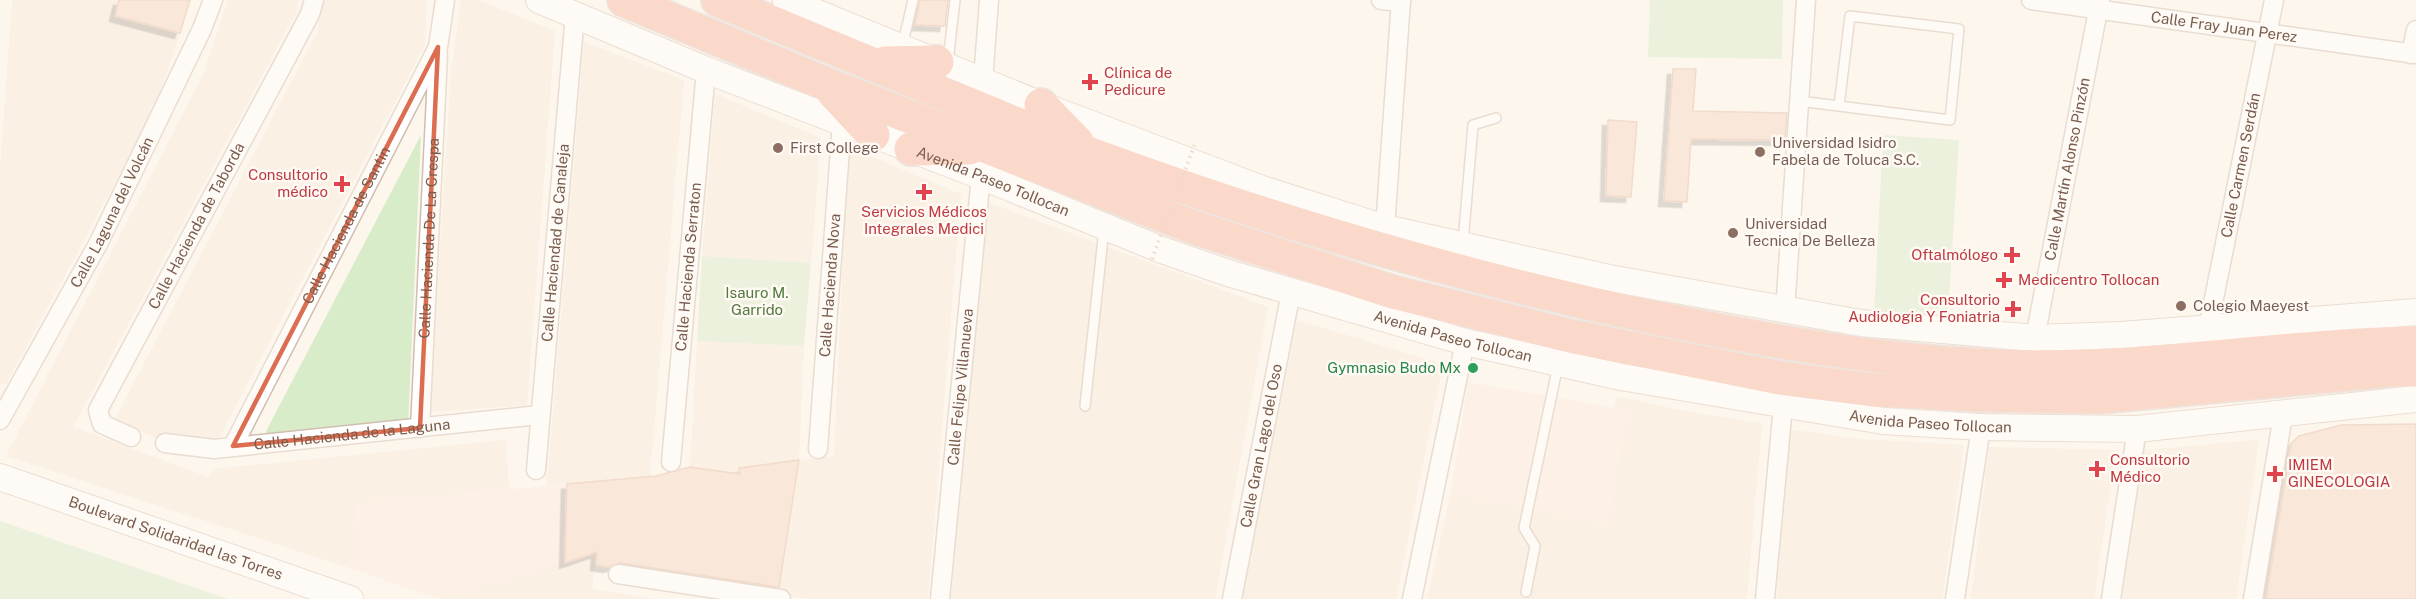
<svg xmlns="http://www.w3.org/2000/svg" width="2416" height="599" font-family="'Public Sans',sans-serif">
	<style>
		.residential { fill: #f5e8da }
		.commercial { fill: #fde8e0 }
		.green { fill: #d8ecc9 }
		.building { fill: #f3d5c3; stroke: #e6bba3; stroke-width: 1.5; filter: url(#shadow) }
		.lines { fill: none; stroke-linecap: round; stroke-linejoin: round }
		.lane-casing { stroke: #d1beb0; stroke-width: 12 }
		.street-casing { stroke: #d1beb0; stroke-width: 21 }
		.secondary-casing { stroke: #d6c0b0; stroke-width: 28 }
		.highway-casing { stroke: #dad1cd; stroke-width: 36 }
		.lane { stroke: #fff; stroke-width: 9 }
		.street { stroke: #fff; stroke-width: 18 }
		.secondary { stroke: #fff; stroke-width: 26 }
		.highway { stroke: #f7b7a3; stroke-width: 33 }
		.path-bridge { stroke: #d9b8a5; stroke-width: 4; stroke-dasharray: 1.5 4.5; stroke-linecap: butt }
		.marked { fill: none; stroke: #dc6d51; stroke-width: 4.5; stroke-linejoin: round }
		.health-dot { fill: #e0444e; stroke: #fffaf3; stroke-width: 2 }
		.education-dot { fill: #8d6e63; stroke: #fffaf3; stroke-width: 2 }
		.leisure-dot { fill: #2e9e5b; stroke: #fffaf3; stroke-width: 2 }
		.labels { text-anchor: middle; stroke-width: 5; stroke-linejoin: round; paint-order: stroke }
		.street-label { font-size: 15px; fill: #7a5c4d; stroke: #fffaf3 }
		.health-label { font-size: 15px; fill: #be3a42; stroke: #fffaf3; text-anchor: start }
		.education-label { font-size: 15px; fill: #785e54; stroke: #fffaf3; text-anchor: start }
		.park-label { font-size: 15px; fill: #537a41; stroke: #fffaf3 }
		.leisure-label { font-size: 15px; fill: #27864d; stroke: #fffaf3; text-anchor: end }
	</style>
	<defs>
		<filter id="shadow"><feDropShadow dx="-5.5" dy="5.5" stdDeviation="0" flood-color="#0004"/></filter>
	</defs>
	<rect width="100%" height="100%" fill="#fdf6ec"/>
	<!-- residential -->
	<g class="residential">
		<polygon points="12,0 119,0 115,16 180,33 153,113 6,384 0,384 0,168"/>
		<polygon points="228,0 298,0 297,11 73,427 208,477 214,469 506,440 509,489 356,504 361,552 356,570 6,456 203,75"/>
		<polygon points="321,0 427,0 425,45 219,438 159,439 114,421 318,31"/>
		<polygon points="461,0 478,0 555,31 527,405 430,412 451,72"/>
		<polygon points="584,42 684,80 650,477 547,485"/>
		<polygon points="715,94 821,138 811,263 702,256"/>
		<polygon points="848,147 961,194 928,599 809,599 778,594 798,461 740,468 740,474 690,467 697,341 804,346 799,460 834,456"/>
		<polygon points="987,202 1268,307 1215,599 951,599"/>
		<polygon points="1297,320 1443,364 1396,599 1242,599"/>
		<polygon points="1616,396 1689,412 1762,423 1747,599 1427,599 1451,493 1607,524 1627,411 1615,408"/>
		<polygon points="1787,429 1860,439 1964,445 1942,599 1777,599"/>
		<polygon points="2259,440 2236,599 2122,599 2144,450"/>
		<polygon points="1989,447 2116,450 2094,599 1971,599"/>
		<polygon points="597,552 592,589 654,599 438,599"/>
	</g>
	<!-- commercial -->
	<g class="commercial">
		<polygon points="1468,382 1627,410 1607,524 1451,493"/>
		<polygon points="567,484 565,563 438,599 356,570 361,552 356,504"/>
	</g>
	<!-- green -->
	<g class="green">
		<polygon points="1650,0 1783,0 1782,59 1648,57"/>
		<polygon points="421,135 408,426 262,439"/>
		<polygon points="1883,135 1959,140 1948,318 1874,313"/>
		<polygon points="702,256 811,263 804,346 697,341"/>
		<polygon points="0,521 228,599 0,599"/>
	</g>
	<!-- building -->
	<g class="building">
		<polygon points="119,0 190,0 180,33 115,16"/>
		<polygon points="920,0 948,0 945,26 915,25"/>
		<polygon points="1673,69 1696,69 1693,111 1787,113 1785,140 1691,139 1687,202 1664,201"/>
		<polygon points="1608,120 1637,122 1631,197 1606,196"/>
		<polygon points="2416,424 2416,599 2266,599 2291,444 2299,436 2341,425"/>
		<polygon points="799,460 779,587 620,563 609,567 596,565 597,552 565,563 567,484 656,476 690,467 740,474 739,468"/>
	</g>
	<g class="lines">
		<defs>
			<g id="lane">
				<polyline points="902,47 913,0"/>
				<polyline points="948,62 955,0"/>
				<polyline points="1799,101 1950,120 1959,29 1850,16 1839,106"/>
				<polyline points="1463,243 1473,125 1496,118"/>
				<polyline points="1085,406 1104,229"/>
				<polyline points="1526,592 1535,546 1524,528 1558,365"/>
			</g>
			<g id="street">
				<polyline points="1381,0 1401,2"/>
				<path id="s1" d="M2031,0L2416,54"/>
				<polyline points="2411,54 2416,30"/>
				<polyline points="983,81 989,0"/>
				<polyline points="1385,228 1401,0"/>
				<polyline points="1785,311 1806,0"/>
				<path id="s2" d="M2208,328L2274,0"/>
				<path id="s3" d="M2035,338L2100,0"/>
				<path id="s4" d="M0,420L98,244L202,29L213,0"/>
				<path id="s5" d="M420,428L438,54"/>
				<path id="s6" d="M131,437L102,424L98,410L310,14L314,0"/>
				<path id="s7" d="M165,443L214,449L539,415"/>
				<path id="s8" d="M233,446L438,47L445,0"/>
				<path id="s9" d="M818,449L842,122"/>
				<path id="s10" d="M671,462L706,70"/>
				<path id="s11" d="M536,470L575,14"/>
				<polyline points="618,574 781,599"/>
				<path id="s12" d="M940,599L981,176"/>
				<path id="s13" d="M1232,599L1291,292"/>
				<polyline points="1412,599 1465,342"/>
				<polyline points="1765,599 1783,406"/>
				<polyline points="1955,599 1981,427"/>
				<polyline points="2111,599 2137,429"/>
				<polyline points="2253,599 2283,415"/>
			</g>
			<g id="secondary">
				<path id="s14" d="M539,0L706,70L981,176L1162,250L1228,273L1465,342L1621,377L1883,421L1981,427L2137,429L2416,399"/>
				<polyline points="786,0 1041,105 1262,189 1385,228 1609,278 1861,323 2035,338 2121,335 2416,312"/>
				<path id="s15" d="M0,477L350,599"/>
			</g>
			<g id="highway">
				<polyline points="624,0 826,84 1193,227 1393,292 1570,336 1780,378 1873,390 1978,395 2098,397 2393,370 2416,370"/>
				<path d="M718,0C802,35 886,70 971,105C1011,121 1052,140 1093,155C1276,222 1462,277 1652,317C1767,341 1884,362 2002,366C2140,372 2278,345 2416,343"/>
				<polyline points="885,63 937,62"/>
				<polyline points="833,92 873,135"/>
				<polyline points="1041,105 1077,142"/>
				<polyline points="911,149 969,148"/>
			</g>
		</defs>
		<!-- lane casing -->
		<use href="#lane" class="lane-casing"/>
		<!-- street casing -->
		<use href="#street" class="street-casing"/>
		<!-- secondary casing -->
		<use href="#secondary" class="secondary-casing"/>
		<!-- highway casing -->
		<use href="#highway" class="highway-casing"/>
		<!-- lane -->
		<use href="#lane" class="lane"/>
		<!-- street -->
		<use href="#street" class="street"/>
		<!-- secondary -->
		<use href="#secondary" class="secondary"/>
		<!-- highway -->
		<use href="#highway" class="highway"/>
		<!-- path-bridge -->
		<polyline class="path-bridge" points="1152,259 1196,141"/>
	</g>
	<!-- marked area -->
	<path d="M0 0H2416V599H0ZM438,47L420,428L233,446Z" fill="#fdf6ec" fill-opacity=".55" fill-rule="evenodd"/>
	<path class="marked" d="M438,47L420,428L233,446Z"/>
	<!-- markers -->
	<g class="health-dot">
		<path d="M1087 73h6v6h6v6h-6v6h-6v-6h-6v-6h6z"/>
		<path d="M339 175h6v6h6v6h-6v6h-6v-6h-6v-6h6z"/>
		<path d="M921 183h6v6h6v6h-6v6h-6v-6h-6v-6h6z"/>
		<path d="M2009 246h6v6h6v6h-6v6h-6v-6h-6v-6h6z"/>
		<path d="M2001 271h6v6h6v6h-6v6h-6v-6h-6v-6h6z"/>
		<path d="M2010 300h6v6h6v6h-6v6h-6v-6h-6v-6h6z"/>
		<path d="M2094 460h6v6h6v6h-6v6h-6v-6h-6v-6h6z"/>
		<path d="M2272 465h6v6h6v6h-6v6h-6v-6h-6v-6h6z"/>
	</g>
	<g class="education-dot">
		<circle cx="778" cy="148" r="6"/>
		<circle cx="1760" cy="152" r="6"/>
		<circle cx="1733" cy="233" r="6"/>
		<circle cx="2181" cy="306" r="6"/>
	</g>
	<circle class="leisure-dot" cx="1473" cy="368" r="6"/>
	<g class="labels">
		<!-- street labels -->
		<g class="street-label">
			<text dy="5" stroke="none"><textPath href="#s1" startOffset="195">Calle Fray Juan Perez</textPath></text>
			<text dy="5" stroke="none"><textPath href="#s2" startOffset="166">Calle Carmen Serdán</textPath></text>
			<text dy="5" stroke="none"><textPath href="#s3" startOffset="172">Calle Martín Alonso Pinzón</textPath></text>
			<text dy="5" stroke="none"><textPath href="#s14" startOffset="489">Avenida Paseo Tollocan</textPath></text>
			<text dy="5" stroke="none"><textPath href="#s4" startOffset="236">Calle Laguna del Volcán</textPath></text>
			<text dy="5" stroke="none"><textPath href="#s8" startOffset="248">Calle Hacienda de Santin</textPath></text>
			<text dy="5" stroke="none"><textPath href="#s6" startOffset="255">Calle Hacienda de Taborda</textPath></text>
			<text dy="5" stroke="none"><textPath href="#s5" startOffset="190">Calle Hacienda De La Crespa</textPath></text>
			<text dy="5" stroke="none"><textPath href="#s11" startOffset="228">Calle Haciendad de Canaleja</textPath></text>
			<text dy="5" stroke="none"><textPath href="#s10" startOffset="196">Calle Hacienda Serraton</textPath></text>
			<text dy="5" stroke="none"><textPath href="#s9" startOffset="164">Calle Hacienda Nova</textPath></text>
			<text dy="5" stroke="none"><textPath href="#s14" startOffset="975">Avenida Paseo Tollocan</textPath></text>
			<text dy="5" stroke="none"><textPath href="#s12" startOffset="213">Calle Felipe Villanueva</textPath></text>
			<text dy="5" stroke="none"><textPath href="#s14" startOffset="1461">Avenida Paseo Tollocan</textPath></text>
			<text dy="5" stroke="none"><textPath href="#s7" startOffset="188">Calle Hacienda de la Laguna</textPath></text>
			<text dy="5" stroke="none"><textPath href="#s13" startOffset="156">Calle Gran Lago del Oso</textPath></text>
			<text dy="5" stroke="none"><textPath href="#s15" startOffset="186">Boulevard Solidaridad las Torres</textPath></text>
		</g>
		<!-- health labels -->
		<g class="health-label">
			<text x="1104" y="78">Clínica de<tspan x="1104" dy="17">Pedicure</tspan></text>
			<text x="328" y="180" text-anchor="end">Consultorio<tspan x="328" dy="17">médico</tspan></text>
			<text x="924" y="217" text-anchor="middle">Servicios Médicos<tspan x="924" dy="17">Integrales Medici</tspan></text>
			<text x="1998" y="260" text-anchor="end">Oftalmólogo</text>
			<text x="2018" y="285">Medicentro Tollocan</text>
			<text x="2000" y="305" text-anchor="end">Consultorio<tspan x="2000" dy="17">Audiologia Y Foniatria</tspan></text>
			<text x="2110" y="465">Consultorio<tspan x="2110" dy="17">Médico</tspan></text>
			<text x="2288" y="470">IMIEM<tspan x="2288" dy="17">GINECOLOGIA</tspan></text>
		</g>
		<!-- education labels -->
		<g class="education-label">
			<text x="1772" y="148">Universidad Isidro<tspan x="1772" dy="17">Fabela de Toluca S.C.</tspan></text>
			<text x="790" y="153">First College</text>
			<text x="1745" y="229">Universidad<tspan x="1745" dy="17">Tecnica De Belleza</tspan></text>
			<text x="2193" y="311">Colegio Maeyest</text>
		</g>
		<!-- park labels -->
		<g class="park-label">
			<text x="757" y="298">Isauro M.<tspan x="757" dy="17">Garrido</tspan></text>
		</g>
		<!-- leisure labels -->
		<g class="leisure-label">
			<text x="1461" y="373">Gymnasio Budo Mx</text>
		</g>
	</g>
</svg>
